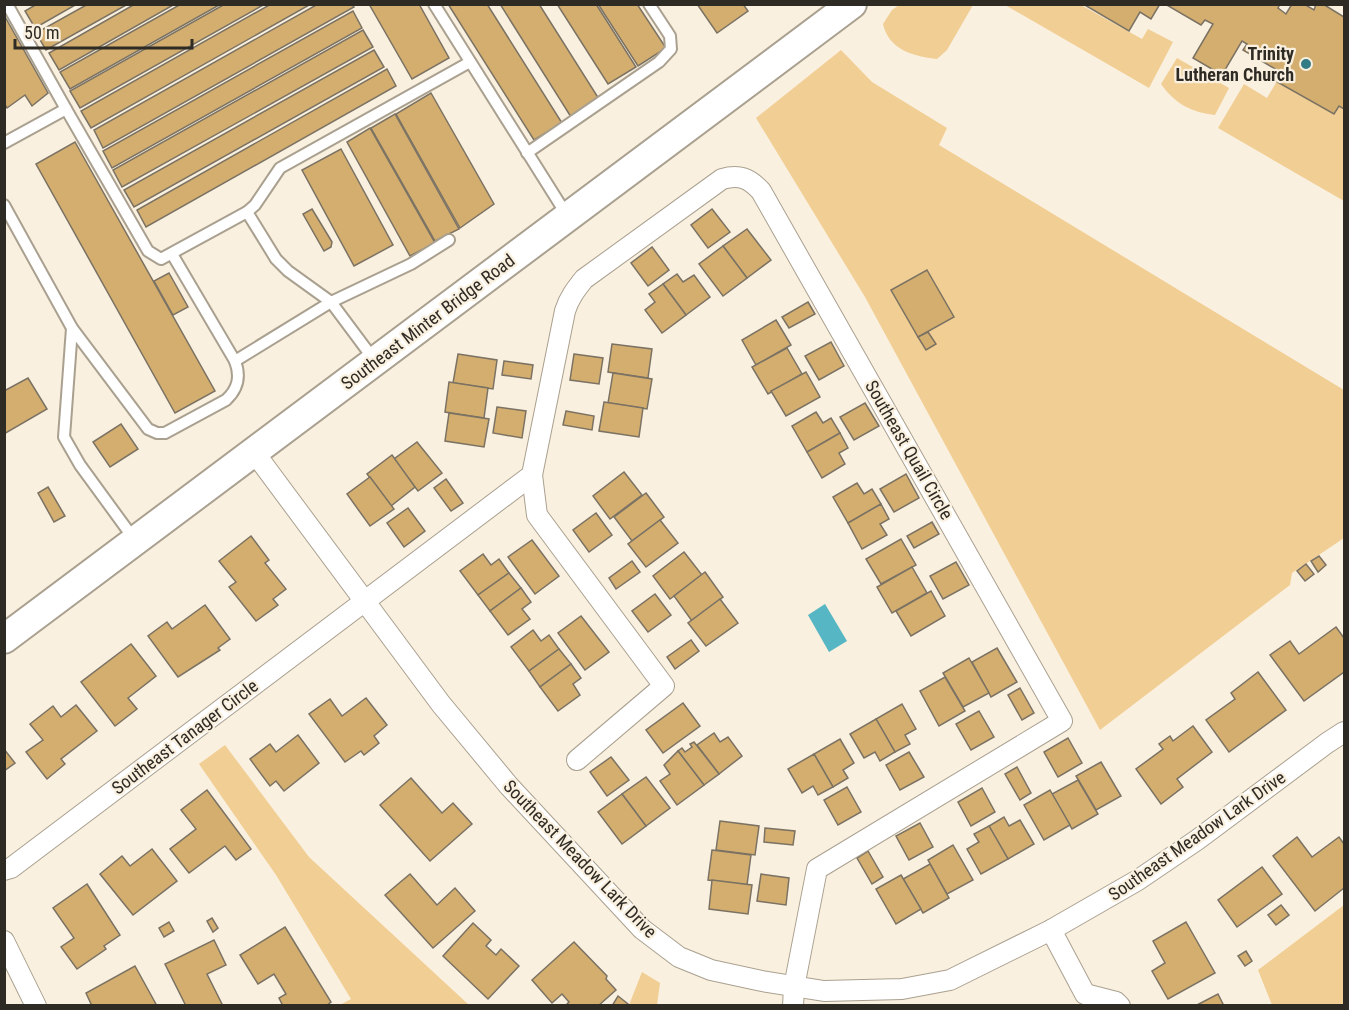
<svg xmlns="http://www.w3.org/2000/svg" width="1349" height="1010" font-family="'Roboto Condensed',sans-serif">
	<style>
		.green { fill: #f1ce94 }
		.water { fill: #56b6c3 }
		.building { fill: #d3ae6f; stroke: #7b7263; stroke-width: 1.5 }
		.lines { fill: none; stroke-linecap: round; stroke-linejoin: round }
		.lane-casing { stroke: #aaa090; stroke-width: 14 }
		.street-casing { stroke: #aaa090; stroke-width: 22 }
		.secondary-casing { stroke: #aaa090; stroke-width: 32 }
		.lane { stroke: #fff; stroke-width: 10 }
		.street { stroke: #fff; stroke-width: 20 }
		.secondary { stroke: #fff; stroke-width: 28 }
		.poi-dot { fill: #337b85; stroke: #faf0df; stroke-width: 2 }
		.labels { text-anchor: middle; stroke-width: 4.5; stroke-linejoin: round; paint-order: stroke }
		.poi-label { font-size: 18px; font-weight: bold; fill: #2e2a24; stroke: #faf0df; text-anchor: end }
		.street-label { font-size: 18px; fill: #2e2a24; stroke: #faf0df }
	</style>
	<rect width="100%" height="100%" fill="#faf0df"/>
	<!-- green -->
	<g class="green">
		<path d="M899,5L900,4L973,5L947,50L937,59C913,56 889,50 883,24L892,10Z"/>
		<polygon points="1005,5 1081,5 1142,39 1148,29 1173,42 1149,88"/>
		<polygon points="841,50 872,82 947,128 939,145 1344,390 1344,538 1292,573 1290,585 1100,730 865,297 756,118"/>
		<path d="M1177,58L1229,88L1215,115C1192,113 1174,103 1161,84Z"/>
		<polygon points="1277,81 1344,109 1344,201 1218,128 1244,84 1267,98"/>
		<polygon points="225,745 309,857 469,1005 340,1005 351,999 276,875 199,764"/>
		<polygon points="1344,905 1344,1005 1272,1005 1258,970"/>
		<polygon points="642,972 660,983 657,1005 629,1005"/>
	</g>
	<!-- water -->
	<polygon class="water" points="825,604 847,641 829,652 808,615"/>
	<!-- building -->
	<g class="building">
		<polygon points="37,4 77,4 35,28 25,11"/>
		<polygon points="88,4 128,4 46,50 36,33"/>
		<polygon points="135,4 175,4 59,70 49,53"/>
		<polygon points="181,4 221,4 70,89 60,72"/>
		<polygon points="225,4 265,4 80,108 70,91"/>
		<polygon points="271,4 311,4 91,128 81,111"/>
		<polygon points="318,4 352,4 354,7 103,148 94,130"/>
		<polygon points="369,4 419,4 449,58 412,79"/>
		<polygon points="448,4 487,4 562,123 534,140"/>
		<polygon points="500,4 539,4 599,99 571,117"/>
		<polygon points="557,4 596,4 636,67 608,84"/>
		<polygon points="598,4 637,4 666,48 638,66"/>
		<polygon points="697,4 743,4 748,11 717,33"/>
		<polygon points="1083,4 1160,4 1151,19 1140,12 1129,31"/>
		<polygon points="1165,4 1280,4 1278,8 1286,14 1292,4 1304,4 1314,10 1316,4 1323,4 1344,17 1344,109 1339,106 1334,114 1272,79 1277,70 1243,50 1247,44 1242,41 1222,75 1193,58 1213,24 1205,20 1201,25"/>
		<polygon points="353,11 362,28 112,168 103,151"/>
		<polygon points="4,15 48,93 32,106 25,95 7,108 4,103"/>
		<polygon points="363,30 373,47 122,187 113,170"/>
		<polygon points="374,50 384,67 134,207 124,190"/>
		<polygon points="387,69 396,86 146,227 137,210"/>
		<polygon points="431,93 494,204 460,228 396,114"/>
		<polygon points="395,114 459,229 435,241 371,128"/>
		<polygon points="370,128 435,243 410,256 347,142"/>
		<polygon points="75,142 215,391 175,413 36,164"/>
		<polygon points="341,149 393,245 354,266 302,170"/>
		<polygon points="312,209 332,242 331,247 324,251 303,214"/>
		<polygon points="712,209 730,232 708,248 691,225"/>
		<polygon points="747,229 771,260 747,278 723,246"/>
		<polygon points="723,246 747,278 723,296 699,264"/>
		<polygon points="652,247 669,270 648,286 631,263"/>
		<polygon points="927,270 954,317 918,337 891,290"/>
		<polygon points="169,273 188,307 173,315 154,281"/>
		<polygon points="677,274 683,282 694,275 710,297 686,315 663,284"/>
		<polygon points="663,284 686,315 662,333 645,310 655,302 649,294"/>
		<polygon points="808,302 815,314 789,328 782,317"/>
		<polygon points="776,320 791,345 756,365 742,340"/>
		<polygon points="928,332 936,344 926,350 918,337"/>
		<polygon points="831,342 844,366 819,380 805,356"/>
		<polygon points="612,344 652,349 648,378 608,372"/>
		<polygon points="787,348 802,374 768,394 752,367"/>
		<polygon points="458,354 497,360 493,389 453,383"/>
		<polygon points="574,354 603,358 599,384 570,380"/>
		<polygon points="504,361 533,365 531,379 502,375"/>
		<polygon points="806,372 820,397 786,416 771,391"/>
		<polygon points="613,373 652,379 647,409 608,403"/>
		<polygon points="28,378 47,409 4,434 4,391"/>
		<polygon points="449,382 488,388 484,418 445,412"/>
		<polygon points="604,402 643,408 639,437 599,431"/>
		<polygon points="865,403 879,426 854,440 840,417"/>
		<polygon points="497,407 526,411 522,438 493,433"/>
		<polygon points="566,411 594,416 592,430 563,425"/>
		<polygon points="816,412 823,423 831,418 840,433 807,452 792,426"/>
		<polygon points="449,413 489,419 484,447 445,441"/>
		<polygon points="121,424 138,449 110,467 93,442"/>
		<polygon points="840,433 848,448 839,453 845,464 822,478 807,452"/>
		<polygon points="417,442 442,473 418,491 394,459"/>
		<polygon points="392,455 415,487 391,506 367,474"/>
		<polygon points="624,472 642,495 610,519 593,496"/>
		<polygon points="906,474 919,498 894,512 880,489"/>
		<polygon points="370,477 394,509 370,526 347,494"/>
		<polygon points="446,479 463,503 451,511 434,488"/>
		<polygon points="857,483 864,494 872,489 881,504 848,523 833,497"/>
		<polygon points="48,487 65,516 54,522 38,493"/>
		<polygon points="646,493 664,517 632,541 614,517"/>
		<polygon points="881,504 889,519 880,524 887,535 862,549 848,523"/>
		<polygon points="408,508 425,531 404,547 387,523"/>
		<polygon points="596,513 612,535 589,552 573,530"/>
		<polygon points="660,520 678,543 646,567 628,544"/>
		<polygon points="932,522 939,534 914,548 907,536"/>
		<polygon points="251,536 269,560 265,563 286,589 273,599 278,605 256,621 229,587 236,582 219,561"/>
		<polygon points="901,539 916,565 881,584 866,559"/>
		<polygon points="532,540 559,576 535,594 508,557"/>
		<polygon points="684,552 702,575 670,599 653,576"/>
		<polygon points="483,554 491,565 499,559 509,573 478,595 460,571"/>
		<polygon points="1319,556 1326,565 1318,572 1311,561"/>
		<polygon points="632,561 640,572 616,589 609,578"/>
		<polygon points="956,562 969,585 943,599 930,576"/>
		<polygon points="1306,564 1314,574 1305,581 1297,571"/>
		<polygon points="912,567 927,593 892,613 877,587"/>
		<polygon points="705,572 723,597 692,621 674,596"/>
		<polygon points="509,573 521,588 490,611 478,595"/>
		<polygon points="521,588 531,602 522,609 530,619 508,635 490,611"/>
		<polygon points="931,591 945,616 911,636 896,611"/>
		<polygon points="655,594 671,615 648,632 632,611"/>
		<polygon points="720,599 738,623 706,646 688,623"/>
		<polygon points="205,605 230,639 218,648 220,650 178,677 148,636 167,622 172,629"/>
		<polygon points="581,616 609,652 585,670 558,633"/>
		<polygon points="1336,627 1344,638 1344,672 1304,701 1270,655 1290,641 1299,654"/>
		<polygon points="533,630 541,641 549,635 559,649 529,671 511,647"/>
		<polygon points="691,640 699,651 675,669 667,657"/>
		<polygon points="131,644 156,676 128,698 137,709 115,726 81,682"/>
		<polygon points="997,648 1017,682 991,697 972,662"/>
		<polygon points="559,649 571,664 540,687 529,671"/>
		<polygon points="969,658 989,693 963,707 943,673"/>
		<polygon points="571,664 581,678 573,684 580,695 558,711 540,687"/>
		<polygon points="1258,672 1286,710 1229,752 1206,720 1235,699 1231,693"/>
		<polygon points="945,677 965,711 939,726 920,691"/>
		<polygon points="1020,688 1034,713 1022,720 1008,695"/>
		<polygon points="366,698 387,725 374,736 379,743 364,755 361,751 345,762 309,714 330,699 342,716"/>
		<polygon points="683,703 700,726 663,753 646,730"/>
		<polygon points="902,704 916,729 905,735 910,744 895,752 876,719"/>
		<polygon points="76,705 97,731 61,759 65,764 47,779 26,752 43,740 30,724 53,706 61,717"/>
		<polygon points="979,711 994,737 971,750 956,724"/>
		<polygon points="876,719 895,752 880,761 875,752 864,758 850,734"/>
		<polygon points="1193,726 1212,752 1177,779 1183,787 1161,804 1136,769 1163,749 1159,744 1170,736 1173,741"/>
		<polygon points="714,733 720,742 728,737 742,756 719,774 697,745"/>
		<polygon points="298,735 319,763 284,791 276,781 270,786 250,759 270,744 276,752"/>
		<polygon points="1068,738 1082,763 1058,777 1044,752"/>
		<polygon points="840,739 854,763 843,770 848,778 833,787 814,754"/>
		<polygon points="694,742 719,774 704,785 678,751 682,748 685,752 692,747 690,744"/>
		<polygon points="4,749 15,763 4,771"/>
		<polygon points="678,751 704,785 677,805 660,781 670,774 664,765"/>
		<polygon points="909,752 924,777 900,790 886,765"/>
		<polygon points="814,754 833,787 818,795 813,786 802,793 788,769"/>
		<polygon points="611,757 629,780 607,796 590,772"/>
		<polygon points="1101,762 1121,796 1096,810 1076,776"/>
		<polygon points="1017,767 1031,793 1020,800 1005,774"/>
		<polygon points="646,777 670,808 646,826 622,794"/>
		<polygon points="411,778 442,813 453,803 472,824 430,861 380,805"/>
		<polygon points="1078,780 1098,814 1072,829 1052,794"/>
		<polygon points="847,787 861,812 838,825 824,800"/>
		<polygon points="982,788 995,812 971,826 958,802"/>
		<polygon points="207,790 251,849 236,860 225,846 189,873 170,849 196,829 181,810"/>
		<polygon points="1050,790 1070,825 1044,840 1024,805"/>
		<polygon points="622,794 646,826 622,844 598,812"/>
		<polygon points="1004,817 1009,826 1020,820 1034,844 1008,859 989,826"/>
		<polygon points="720,821 759,826 755,855 716,850"/>
		<polygon points="920,823 933,847 909,860 896,836"/>
		<polygon points="989,826 1008,859 981,874 967,849 979,842 974,834"/>
		<polygon points="765,828 795,831 793,845 764,842"/>
		<polygon points="1297,837 1312,857 1339,837 1344,844 1344,888 1315,911 1273,856"/>
		<polygon points="953,845 973,880 947,894 928,860"/>
		<polygon points="152,849 177,881 133,915 100,874 122,856 130,866"/>
		<polygon points="712,850 751,855 747,885 708,880"/>
		<polygon points="868,851 883,877 872,884 857,858"/>
		<polygon points="930,864 949,898 923,913 903,879"/>
		<polygon points="1262,867 1282,894 1237,927 1218,900"/>
		<polygon points="410,874 437,905 455,888 475,911 433,948 385,895"/>
		<polygon points="761,874 789,878 786,905 757,901"/>
		<polygon points="901,875 921,909 896,924 876,889"/>
		<polygon points="712,880 752,885 748,914 709,909"/>
		<polygon points="87,884 120,935 104,946 106,949 77,969 61,947 74,938 53,908"/>
		<polygon points="1281,905 1289,915 1276,925 1268,915"/>
		<polygon points="212,918 218,928 213,932 207,921"/>
		<polygon points="169,922 174,931 164,937 159,928"/>
		<polygon points="1186,922 1215,973 1168,999 1152,971 1165,963 1153,941"/>
		<polygon points="473,923 491,940 486,946 496,955 501,949 519,966 488,999 443,956"/>
		<polygon points="285,927 331,1002 326,1006 283,1006 279,998 286,994 274,974 258,984 240,955"/>
		<polygon points="214,940 226,965 207,974 223,1006 186,1006 165,964"/>
		<polygon points="574,942 607,976 606,979 616,990 598,1006 565,1006 569,1002 562,994 552,1003 532,980"/>
		<polygon points="1246,951 1252,961 1245,966 1238,956"/>
		<polygon points="135,966 157,1006 92,1006 86,993"/>
		<polygon points="1218,994 1224,1006 1195,1006"/>
		<polygon points="618,996 628,1004 627,1006 612,1006"/>
	</g>
	<g class="lines">
		<defs>
			<g id="lane">
				<polyline points="434,4 568,217"/>
				<polyline points="66,109 148,251 161,259 247,212 255,205 280,168 470,62"/>
				<polyline points="4,143 66,109 7,4"/>
				<polyline points="527,153 659,62 671,49 670,36 649,4"/>
				<path d="M4,205L72,328L148,429L157,433H165L226,400C238,389 241,377 235,361"/>
				<polyline points="247,212 276,259 288,271 331,302 411,264 449,240"/>
				<polyline points="172,254 235,361 331,302 375,361"/>
				<polyline points="72,328 64,437 80,465 134,539"/>
			</g>
			<g id="street">
				<polyline points="254,452 441,704 509,786 642,929 679,957 711,970 762,981 824,991 902,989 950,980 1051,930 1138,880 1197,840 1327,743 1344,732"/>
				<polyline points="532,475 537,515 664,686 577,760"/>
				<path d="M4,870L11,868L532,475L565,311C569,298 576,289 584,279L722,179C739,174 749,178 761,191L1062,721L817,869L794,987L793,1006"/>
				<polyline points="1051,930 1085,994 1116,1002 1120,1006"/>
				<polyline points="4,941 36,1006"/>
			</g>
			<polyline id="secondary" points="4,639 852,4"/>
		</defs>
		<!-- lane casing -->
		<use href="#lane" class="lane-casing"/>
		<!-- street casing -->
		<use href="#street" class="street-casing"/>
		<!-- secondary casing -->
		<use href="#secondary" class="secondary-casing"/>
		<!-- lane -->
		<use href="#lane" class="lane"/>
		<!-- street -->
		<use href="#street" class="street"/>
		<!-- secondary -->
		<use href="#secondary" class="secondary"/>
	</g>
	<!-- markers -->
	<circle class="poi-dot" cx="1306" cy="64" r="6"/>
	<g class="labels">
		<!-- poi labels -->
		<g class="poi-label">
			<text x="1294" y="60">Trinity<tspan x="1294" dy="21">Lutheran Church</tspan></text>
		</g>
		<!-- street labels -->
		<g class="street-label">
			<text transform="translate(428 322) rotate(-37)" y="6">Southeast Minter Bridge Road</text>
			<text transform="translate(909 450) rotate(60)" y="6">Southeast Quail Circle</text>
			<text transform="translate(185 737) rotate(-37)" y="6">Southeast Tanager Circle</text>
			<text transform="translate(1197 836) rotate(-35)" y="6">Southeast Meadow Lark Drive</text>
			<text transform="translate(580 859) rotate(46)" y="6">Southeast Meadow Lark Drive</text>
		</g>
	</g>
	<!-- border -->
	<rect width="1349" height="1010" fill="none" stroke="#2e2a24" stroke-width="12"/>
	<!-- scale -->
	<path d="M15 39v9h177v-9" fill="none" stroke="#2e2a24" stroke-width="3"/>
	<text x="24" y="39" font-size="18" fill="#2e2a24" stroke="#faf0df" stroke-width="4.5" paint-order="stroke">50 m</text>
</svg>
